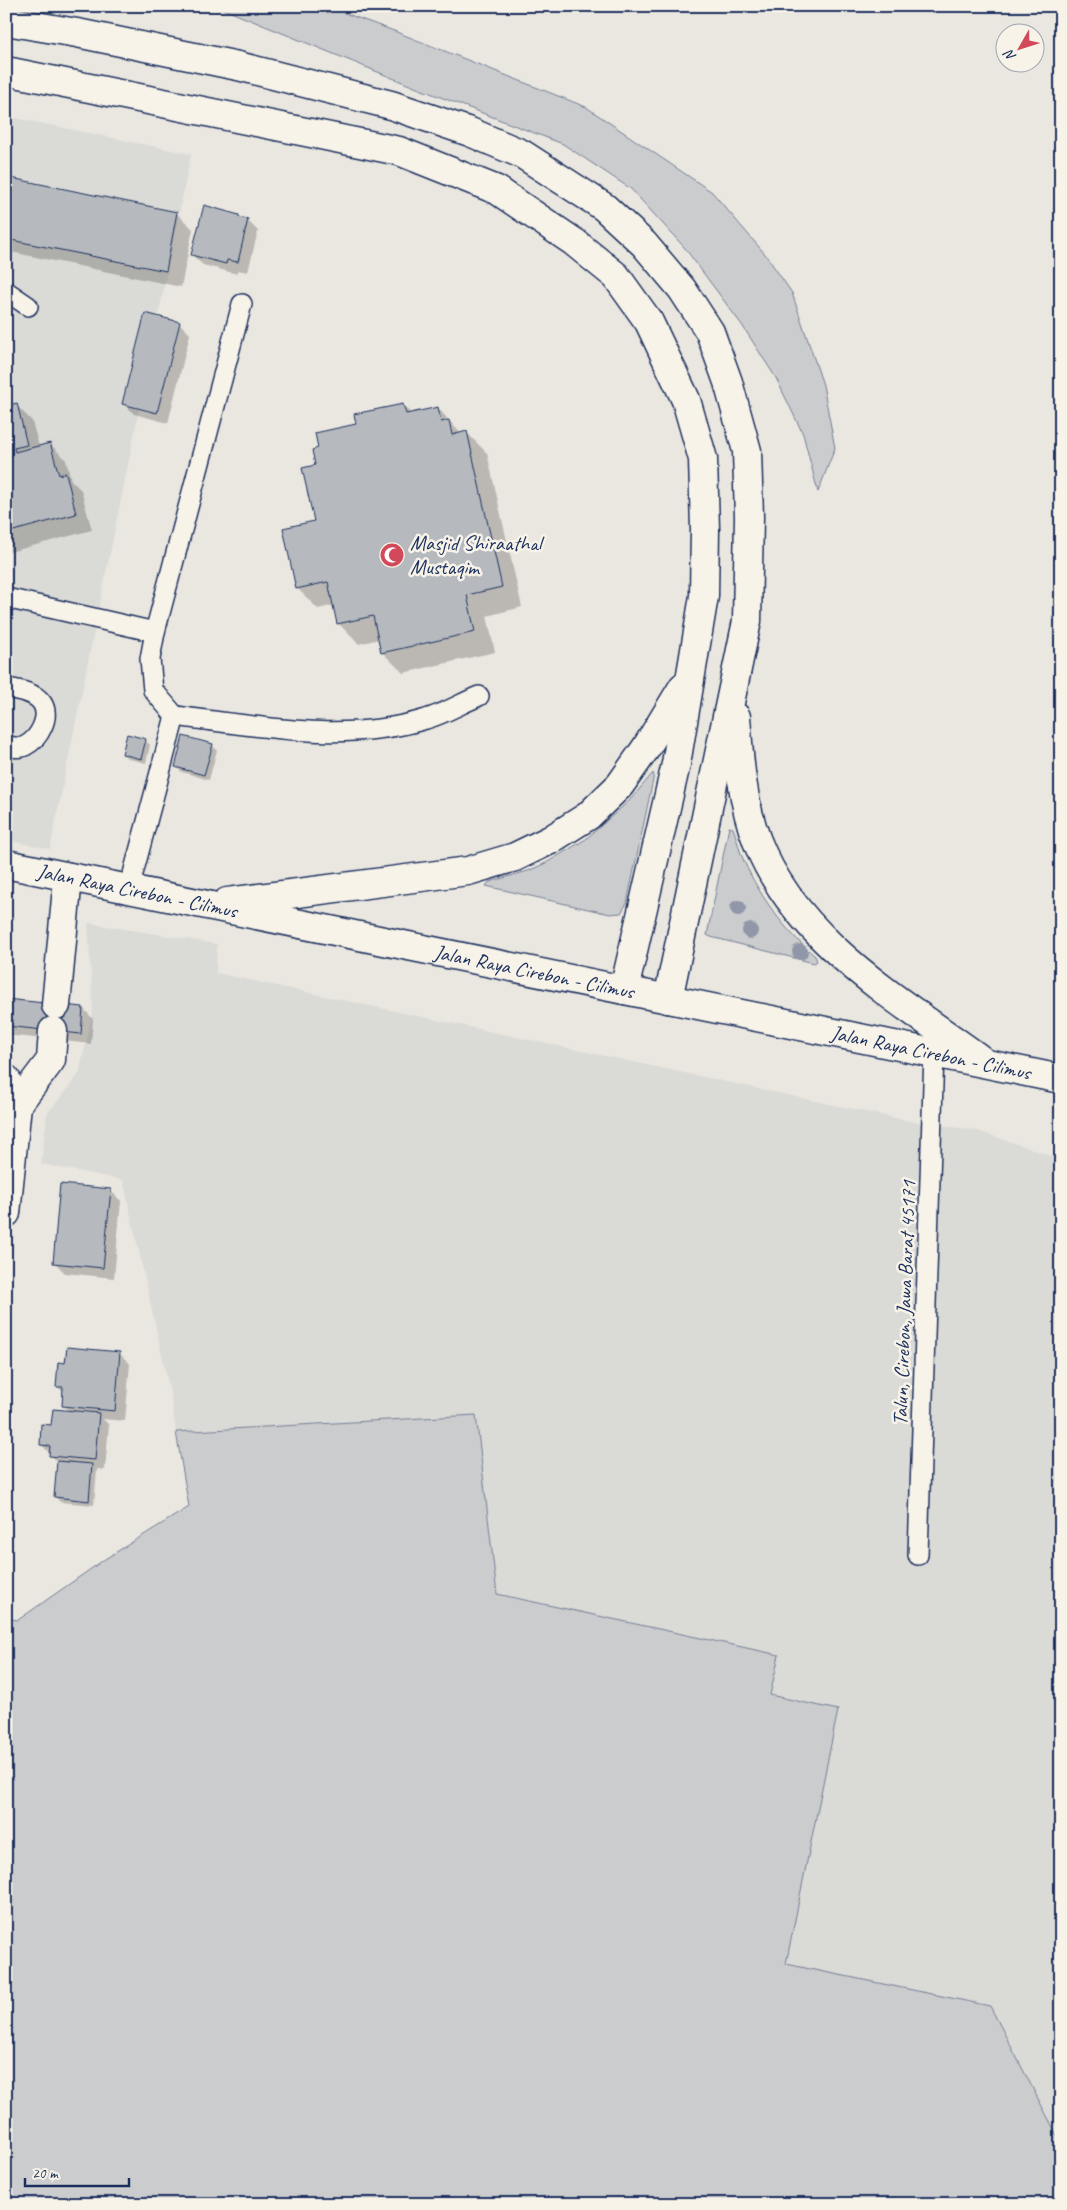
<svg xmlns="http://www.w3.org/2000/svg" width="1067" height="2210" font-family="Caveat,sans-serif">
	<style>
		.built { fill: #dadad6 }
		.green { fill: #cbcccd; stroke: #737e96 }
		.shadow { fill: #0003 }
		.building { fill: #b6babf; stroke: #1b2f5e }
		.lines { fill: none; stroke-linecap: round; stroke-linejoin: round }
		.lane-casing { stroke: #1b2f5e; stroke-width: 22 }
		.street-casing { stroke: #1b2f5e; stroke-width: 31 }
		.highway-casing { stroke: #1b2f5e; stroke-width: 31 }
		.lane { stroke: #f7f3e8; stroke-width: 19 }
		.street { stroke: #f7f3e8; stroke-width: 28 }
		.highway { stroke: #f7f3e8; stroke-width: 28 }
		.tree { fill: #9097a8 }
		.labels { text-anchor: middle; stroke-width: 5; stroke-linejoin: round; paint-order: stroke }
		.poi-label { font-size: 21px; fill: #1b2f5e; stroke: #f7f3e8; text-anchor: start }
		.street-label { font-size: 21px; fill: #1b2f5e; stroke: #f7f3e8 }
	</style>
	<rect width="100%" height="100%" fill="#eae7e0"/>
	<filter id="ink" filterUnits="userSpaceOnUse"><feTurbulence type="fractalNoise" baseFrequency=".02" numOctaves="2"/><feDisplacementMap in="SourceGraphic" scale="10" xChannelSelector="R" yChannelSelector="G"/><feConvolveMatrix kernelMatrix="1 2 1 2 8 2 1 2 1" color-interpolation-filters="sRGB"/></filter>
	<g filter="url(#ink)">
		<!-- built -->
		<g class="built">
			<polygon points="6,116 191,154 50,849 6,840"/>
			<polygon points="88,923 217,944 216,973 909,1121 975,1130 1061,1159 1061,2143 990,2006 785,1965 837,1710 770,1695 779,1655 497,1594 476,1415 176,1432 170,1391 123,1180 41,1164 47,1114 79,1074 93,1011"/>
		</g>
		<!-- green -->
		<g class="green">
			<polygon points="216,6 325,6 394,31 586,107 712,192 765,254 792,293 823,385 835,448 818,492 803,434 776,378 742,325 684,247 631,189 563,144 417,88"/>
			<polygon points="653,773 654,775 627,903 621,913 610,914 486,886 489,882 528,871 546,863 586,839 630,800"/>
			<path d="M729,827L733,828C736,836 738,845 741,854C757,893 783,929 815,956L817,961L814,963L711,937L707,935Z"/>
			<polygon points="476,1415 497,1594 779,1655 770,1695 838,1710 786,1964 990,2006 1061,2143 1061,2204 6,2204 6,1618 18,1620 105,1559 189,1507 176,1432"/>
		</g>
		<!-- shadow -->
		<g class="shadow">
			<polygon points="6,178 176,213 193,229 181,287 6,251"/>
			<polygon points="239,216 247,220 258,231 248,272 237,270 237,274 203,265 192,255"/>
			<polygon points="180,324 190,334 168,423 134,414 123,403"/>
			<polygon points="16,405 32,421 39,447 50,444 66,460 71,480 81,490 92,530 6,553 6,407"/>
			<polygon points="403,405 412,414 438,408 461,434 467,433 487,453 522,607 487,616 495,652 403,673 382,652 379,639 359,644 338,623 334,605 318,609 297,588 315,522 316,466 357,425"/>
			<polygon points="145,740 150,745 146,763 129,759 123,754"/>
			<polygon points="212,745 217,750 209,780 182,772 176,767"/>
			<polygon points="6,1000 83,1008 93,1019 91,1044 6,1035"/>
			<polygon points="110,1190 121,1201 114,1278 65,1273 54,1262"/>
			<polygon points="119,1353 130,1364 125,1421 103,1419 109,1425 105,1470 97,1469 94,1505 60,1502 55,1496 58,1463 41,1444 53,1426 70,1412 63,1405 64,1393 57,1386 66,1364"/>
		</g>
		<!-- building -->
		<g class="building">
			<polygon points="6,177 177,212 166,271 6,239"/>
			<polygon points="204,205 239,215 239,217 248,219 238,262 227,260 226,264 191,255"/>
			<polygon points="145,313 180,322 157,413 122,404"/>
			<polygon points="17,403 27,445 14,448 15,452 50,443 59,475 66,473 76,514 6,533 6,406"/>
			<polygon points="403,404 406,414 438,407 441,422 449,420 452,435 467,431 502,587 467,595 475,632 381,653 373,616 337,624 328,582 296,589 283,528 314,521 302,468 315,465 312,450 318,448 315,433 356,424 354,414"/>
			<polygon points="127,734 146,739 141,759 122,754"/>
			<polygon points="183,736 213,744 204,775 175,767"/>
			<polygon points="6,999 83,1007 81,1034 6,1026"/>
			<polygon points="60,1184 111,1189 103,1268 53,1263"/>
			<polygon points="67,1347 120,1352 115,1411 62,1406 63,1387 56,1387 58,1362 65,1363"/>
			<polygon points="53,1409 99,1413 95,1460 49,1456 50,1446 40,1445 41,1424 51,1425"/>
			<polygon points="57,1461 92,1464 89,1501 54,1497"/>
		</g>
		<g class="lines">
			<defs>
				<g id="lane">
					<polyline points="6,291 28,306"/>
					<polyline points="6,598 155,632"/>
					<path d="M6,688C18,690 35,692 42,703C51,717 39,739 25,746C19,749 13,747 6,745"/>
					<path d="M175,716C257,726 345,744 426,719C444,714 462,703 479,696"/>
					<polyline points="129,889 175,716 153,690 150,659 155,632 242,304"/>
					<polyline points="918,1555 934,1053"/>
				</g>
				<g id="street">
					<polyline points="56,1005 68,877"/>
					<polyline points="6,1079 17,1105 6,1213"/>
					<polyline points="17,1105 51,1060 53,1031"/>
				</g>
				<g id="highway">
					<polyline points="6,21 77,33 238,66 391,105 470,132 522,154 604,207 644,244 682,289 710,332 728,382 747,451 749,517 747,621 668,999"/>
					<polyline points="6,71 399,151 497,190 574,242 616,276 649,322 686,400 703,459 705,529 704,596 676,764 624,990"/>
					<path d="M736,717C739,758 742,803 757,841C796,941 898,999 980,1059"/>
					<path id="s1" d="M6,864L1061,1079"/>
					<polyline points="227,902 468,871 515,857 550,840 588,816 620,785 646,748 683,687"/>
				</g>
			</defs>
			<!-- lane casing -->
			<use href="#lane" class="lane-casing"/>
			<!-- street casing -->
			<use href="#street" class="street-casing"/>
			<!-- highway casing -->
			<use href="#highway" class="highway-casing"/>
			<!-- lane -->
			<use href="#lane" class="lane"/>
			<!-- street -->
			<use href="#street" class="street"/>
			<!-- highway -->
			<use href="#highway" class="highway"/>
		</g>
		<!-- trees -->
		<g class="tree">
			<circle cx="738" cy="908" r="8"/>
			<circle cx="750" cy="931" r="8"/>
			<circle cx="800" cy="952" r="8"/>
		</g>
	</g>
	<!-- icons -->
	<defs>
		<symbol id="mosque-disc" viewBox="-11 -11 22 22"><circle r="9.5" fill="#d1495b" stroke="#f7f3e8"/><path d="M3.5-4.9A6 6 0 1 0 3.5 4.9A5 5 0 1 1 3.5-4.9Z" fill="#fff"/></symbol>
	</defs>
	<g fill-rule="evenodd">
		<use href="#mosque-disc" x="378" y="541" width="28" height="28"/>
	</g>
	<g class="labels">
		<!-- poi labels -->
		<g class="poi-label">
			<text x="410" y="550">Masjid Shiraathal<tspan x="410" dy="24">Mustaqim</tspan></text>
		</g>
		<!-- street labels -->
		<g class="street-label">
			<text dy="7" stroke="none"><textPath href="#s1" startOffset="134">Jalan Raya Cirebon - Cilimus</textPath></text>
			<text dy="7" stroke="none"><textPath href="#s1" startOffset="539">Jalan Raya Cirebon - Cilimus</textPath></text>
			<text dy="7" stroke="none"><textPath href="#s1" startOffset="944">Jalan Raya Cirebon - Cilimus</textPath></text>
			<text transform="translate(904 1303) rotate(-88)" y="7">Talun, Cirebon, Jawa Barat 45171</text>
		</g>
	</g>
	<!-- margin -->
	<rect width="1067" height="2210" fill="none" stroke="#f7f3e8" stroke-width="25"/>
	<rect x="12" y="12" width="1042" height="2185" fill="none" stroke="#1b2f5e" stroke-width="2" filter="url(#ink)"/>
	<!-- north arrow -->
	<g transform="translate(1020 48) rotate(231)"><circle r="24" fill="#f7f3e8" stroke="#9fa5b1"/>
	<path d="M0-4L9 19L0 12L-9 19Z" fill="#d1495b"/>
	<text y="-8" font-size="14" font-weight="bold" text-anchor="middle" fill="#1b2f5e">N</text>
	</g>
	<!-- scale -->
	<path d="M25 2178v8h104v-8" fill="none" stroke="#1b2f5e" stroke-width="2.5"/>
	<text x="32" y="2178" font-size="15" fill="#1b2f5e" stroke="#f7f3e8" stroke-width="4" paint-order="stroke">20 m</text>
</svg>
